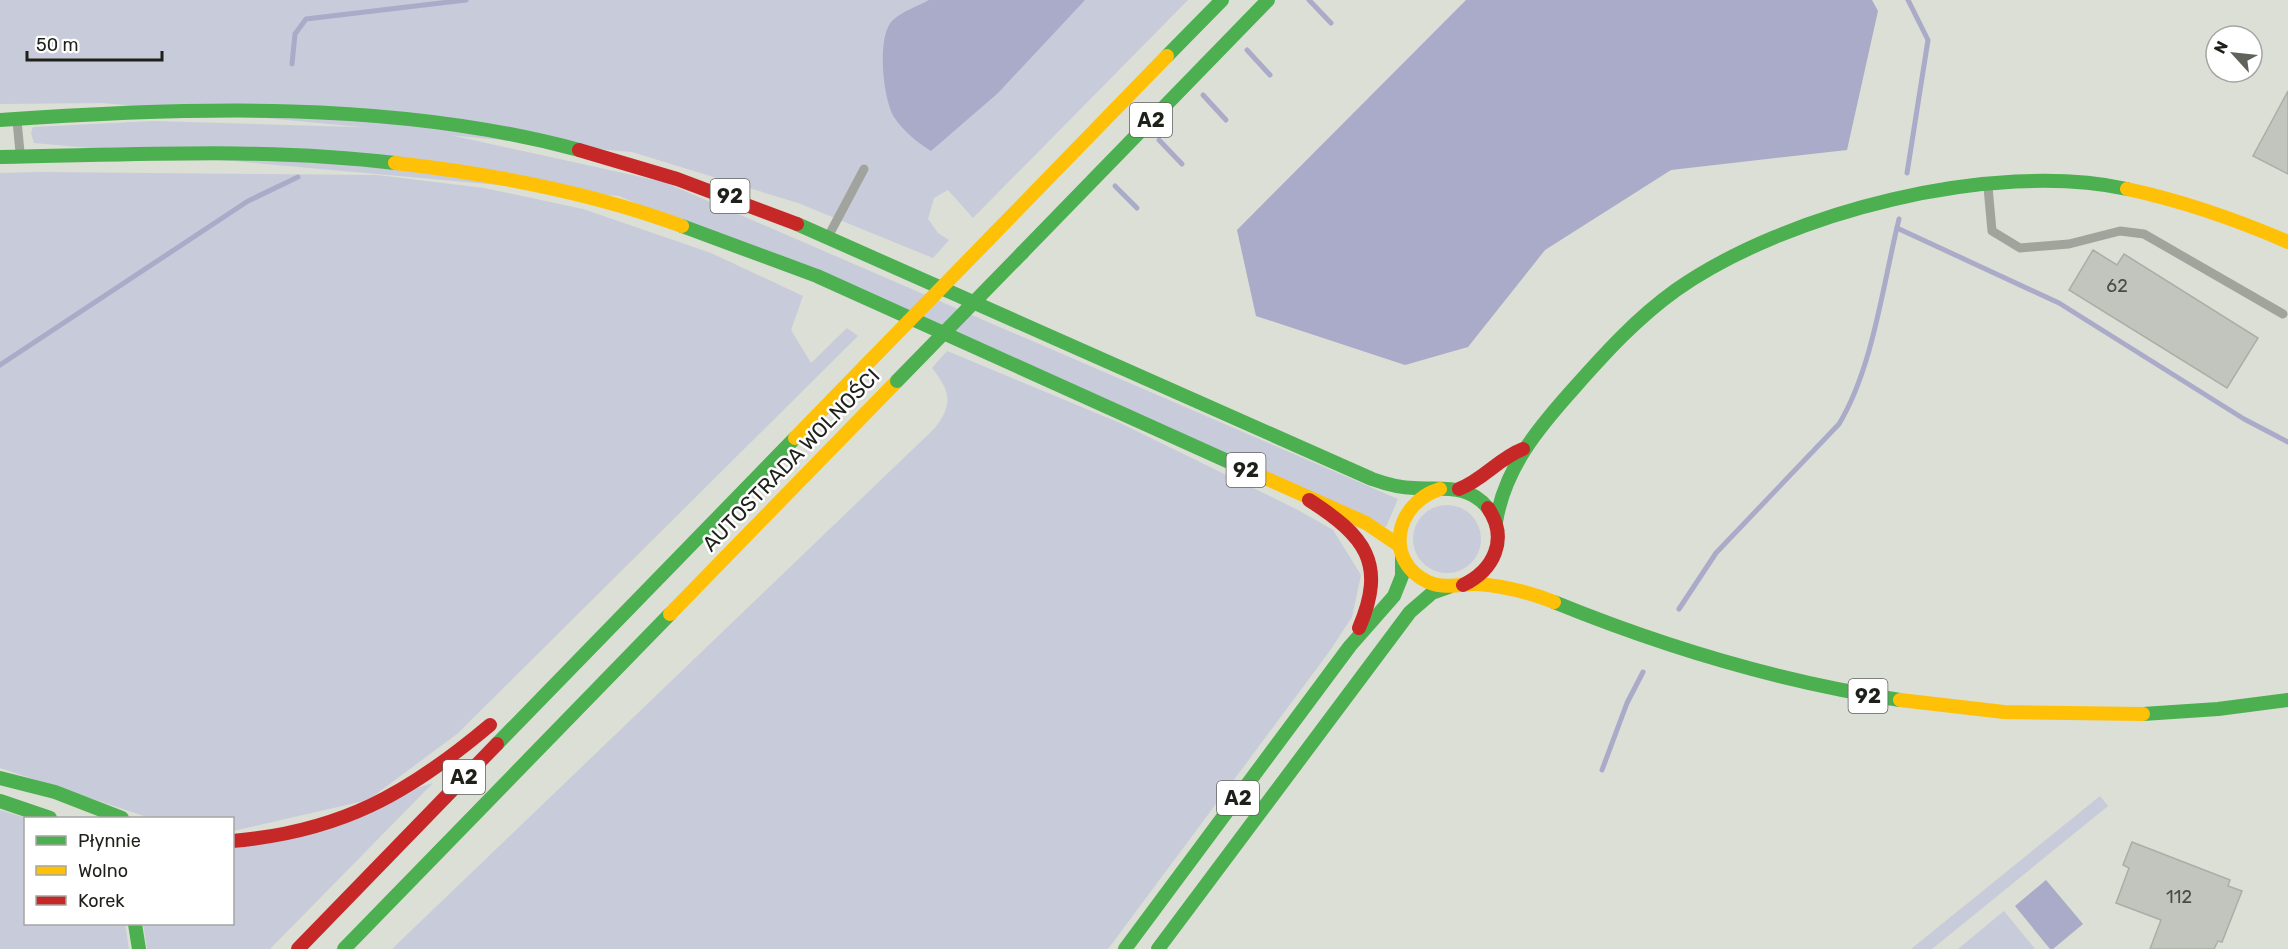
<svg xmlns="http://www.w3.org/2000/svg" width="2288" height="949" font-family="Rubik,sans-serif">
	<style>
		.green { fill: #c8cbd9 }
		.water { fill: #a9abc8 }
		.lines { fill: none; stroke-linecap: round; stroke-linejoin: round }
		.stream { stroke: #a9abc8; stroke-width: 5 }
		.building { fill: #c2c5be; stroke: #abaea6; stroke-width: 1.5 }
		.lane { stroke: #a1a49d; stroke-width: 9 }
		.fast { stroke: #4caf50; stroke-width: 14 }
		.slow { stroke: #ffc107; stroke-width: 14 }
		.jam { stroke: #c62828; stroke-width: 14 }
		.fast-bridge { stroke: #4caf50; stroke-width: 14 }
		.slow-bridge { stroke: #ffc107; stroke-width: 14 }
		.labels { text-anchor: middle; stroke-width: 5; stroke-linejoin: round; paint-order: stroke }
		.number-label { font-size: 18px; fill: #4a4c46 }
		.shield { fill: #fff; stroke: #62635f; stroke-width: 1.5 }
		.shield-label { font-size: 20px; font-weight: bold; fill: #1e201a }
		.street-label { font-size: 21px; fill: #1e201a; stroke: #fff }
	</style>
	<rect width="100%" height="100%" fill="#dbdfd5"/>
	<!-- green -->
	<g class="green">
		<polygon points="0,0 1188,0 973,218 948,190 934,198 928,219 938,233 949,240 933,258 798,203 632,152 102,103 0,104"/>
		<polygon points="153,121 423,129 664,182 1398,499 1386,527 619,196 34,143 31,133 33,127"/>
		<polygon points="40,172 377,175 484,188 583,209 711,253 803,296 791,330 811,363 847,328 858,336 457,734 368,800 233,831 232,818 150,818 0,768 0,173"/>
		<path d="M947,351L1120,423L1298,510L1333,530L1361,575L1352,617L1329,652L1108,949H392L935,428C954,403 950,391 932,368Z"/>
		<circle cx="1447" cy="539" r="34"/>
		<polygon points="433,783 270,949 147,949 143,924 232,924 233,848"/>
		<polygon points="2100,796 2108,806 1932,949 1911,949"/>
		<polygon points="0,810 26,818 26,924 125,924 129,949 0,949"/>
		<polygon points="2004,911 2035,949 1958,949"/>
	</g>
	<!-- water -->
	<g class="water">
		<path d="M929,0H1085L998,93L931,151C918,143 903,131 894,117C883,99 876,35 893,20C903,11 918,6 929,0Z"/>
		<polygon points="1466,0 1872,0 1878,11 1847,150 1671,170 1545,250 1468,347 1405,365 1256,316 1237,230"/>
		<polygon points="2046,880 2083,924 2053,949 2050,949 2015,906"/>
	</g>
	<g class="lines">
		<!-- stream -->
		<g class="stream">
			<polyline points="1309,0 1331,23"/>
			<polyline points="1247,50 1270,75"/>
			<polyline points="292,64 295,34 306,19 466,0"/>
			<polyline points="1203,95 1226,120"/>
			<polyline points="1159,140 1182,164"/>
			<polyline points="1907,173 1928,40 1908,0"/>
			<polyline points="1115,186 1137,208"/>
			<polyline points="1897,228 2059,303 2244,419 2288,442"/>
			<polyline points="0,365 248,201 298,177"/>
			<path d="M1679,609L1716,553L1839,424C1873,368 1883,284 1899,219"/>
			<polyline points="1602,770 1627,703 1643,672"/>
		</g>
	</g>
	<!-- building -->
	<g class="building">
		<polygon points="2288,91 2288,174 2253,156"/>
		<polygon points="2093,250 2117,265 2124,254 2258,338 2227,388 2069,290"/>
		<polygon points="2132,842 2230,880 2228,886 2242,891 2222,942 2218,941 2214,949 2150,949 2161,920 2116,903 2129,868 2123,865"/>
	</g>
	<g class="lines">
		<!-- lane -->
		<g class="lane">
			<polyline points="17,121 20,152"/>
			<polyline points="1988,187 1992,231 2020,248 2069,244 2120,231 2144,234 2283,314"/>
			<polyline points="829,235 864,169"/>
		</g>
		<!-- fast -->
		<g class="fast">
			<polyline points="1167,56 1222,0"/>
			<path d="M0,120C189,107 394,100 579,150"/>
			<path d="M0,157C131,155 264,147 395,163"/>
			<path d="M797,224L1372,479C1386,484 1399,488 1414,488C1442,490 1468,483 1488,508"/>
			<polyline points="682,226 817,276 1245,469"/>
			<polyline points="1022,253 1268,0"/>
			<path d="M1496,522C1505,467 1539,427 1575,387C1606,352 1637,318 1676,290C1787,212 1993,160 2127,189"/>
			<path d="M1554,602C1667,648 1780,682 1900,700"/>
			<polyline points="2143,714 2218,709 2288,700"/>
			<polyline points="497,744 795,438"/>
			<polyline points="0,778 55,792 122,818"/>
			<polyline points="0,801 50,818"/>
			<polyline points="135,924 139,949"/>
			<polyline points="344,949 670,614"/>
			<polyline points="1125,949 1350,646 1394,596 1402,576 1402,556"/>
			<polyline points="1158,949 1410,612 1432,593 1449,587"/>
		</g>
		<!-- slow -->
		<g class="slow">
			<path d="M395,163C493,174 590,192 682,226"/>
			<path d="M2127,189C2183,201 2235,219 2288,242"/>
			<polyline points="989,239 1167,56"/>
			<polyline points="795,438 865,366"/>
			<polyline points="1245,469 1366,523 1400,546"/>
			<path d="M1440,489C1395,503 1383,561 1428,582C1446,590 1460,583 1478,584C1503,586 1531,593 1554,602"/>
			<polyline points="670,614 897,381"/>
			<polyline points="1900,700 2004,712 2143,714"/>
		</g>
		<!-- jam -->
		<g class="jam">
			<polyline points="579,150 677,179 797,224"/>
			<path d="M1459,489C1483,480 1499,458 1523,449"/>
			<path d="M1309,500C1365,536 1387,563 1359,628"/>
			<path d="M1463,585C1494,570 1509,539 1488,508"/>
			<path d="M232,841C340,832 408,794 490,725"/>
			<polyline points="298,949 497,744"/>
		</g>
		<!-- fast-bridge -->
		<polyline class="fast-bridge" points="897,381 1022,253"/>
		<!-- slow-bridge -->
		<polyline class="slow-bridge" points="865,366 989,239"/>
	</g>
	<g class="labels">
		<!-- number labels -->
		<g class="number-label">
			<text x="2117" y="292">62</text>
			<text x="2179" y="903">112</text>
		</g>
		<!-- shield labels -->
		<g class="shield">
			<rect x="1130" y="103" width="42" height="34" rx="4.5"/>
			<rect x="710.5" y="179" width="39" height="34" rx="4.5"/>
			<rect x="1226.5" y="453" width="39" height="34" rx="4.5"/>
			<rect x="1848.5" y="679" width="39" height="34" rx="4.5"/>
			<rect x="443" y="760" width="42" height="34" rx="4.5"/>
			<rect x="1217" y="781" width="42" height="34" rx="4.5"/>
		</g>
		<g class="shield-label">
			<text x="1151" y="127">A2</text>
			<text x="730" y="203">92</text>
			<text x="1246" y="477">92</text>
			<text x="1868" y="703">92</text>
			<text x="464" y="784">A2</text>
			<text x="1238" y="805">A2</text>
		</g>
		<!-- street labels -->
		<g class="street-label">
			<text transform="translate(791 460) rotate(-46)" y="7">AUTOSTRADA WOLNOŚCI</text>
		</g>
	</g>
	<!-- legend -->
	<rect x="24" y="817" width="210" height="108" fill="#ffffff" stroke="#a5a6a3" stroke-width="1.5"/>
	<rect x="36" y="836" width="30" height="9" fill="#4caf50" stroke="#a5a6a3" stroke-width="1.5"/>
	<text x="78" y="847" font-size="18" fill="#1e201a">Płynnie</text>
	<rect x="36" y="866" width="30" height="9" fill="#ffc107" stroke="#a5a6a3" stroke-width="1.5"/>
	<text x="78" y="877" font-size="18" fill="#1e201a">Wolno</text>
	<rect x="36" y="896" width="30" height="9" fill="#c62828" stroke="#a5a6a3" stroke-width="1.5"/>
	<text x="78" y="907" font-size="18" fill="#1e201a">Korek</text>
	<!-- north arrow -->
	<g transform="translate(2234 54) rotate(297)"><circle r="28" fill="#ffffff" stroke="#a5a6a3" stroke-width="1.5"/>
	<path d="M0-4.5L10 22L0 15L-10 22Z" fill="#60635b"/>
	<text y="-9" font-size="16" font-weight="bold" text-anchor="middle" fill="#1e201a">N</text>
	</g>
	<!-- scale -->
	<path d="M27 51v9h135v-9" fill="none" stroke="#1e201a" stroke-width="3"/>
	<text x="36" y="51" font-size="18" fill="#1e201a" stroke="#ffffff" stroke-width="4.5" paint-order="stroke">50 m</text>
</svg>
